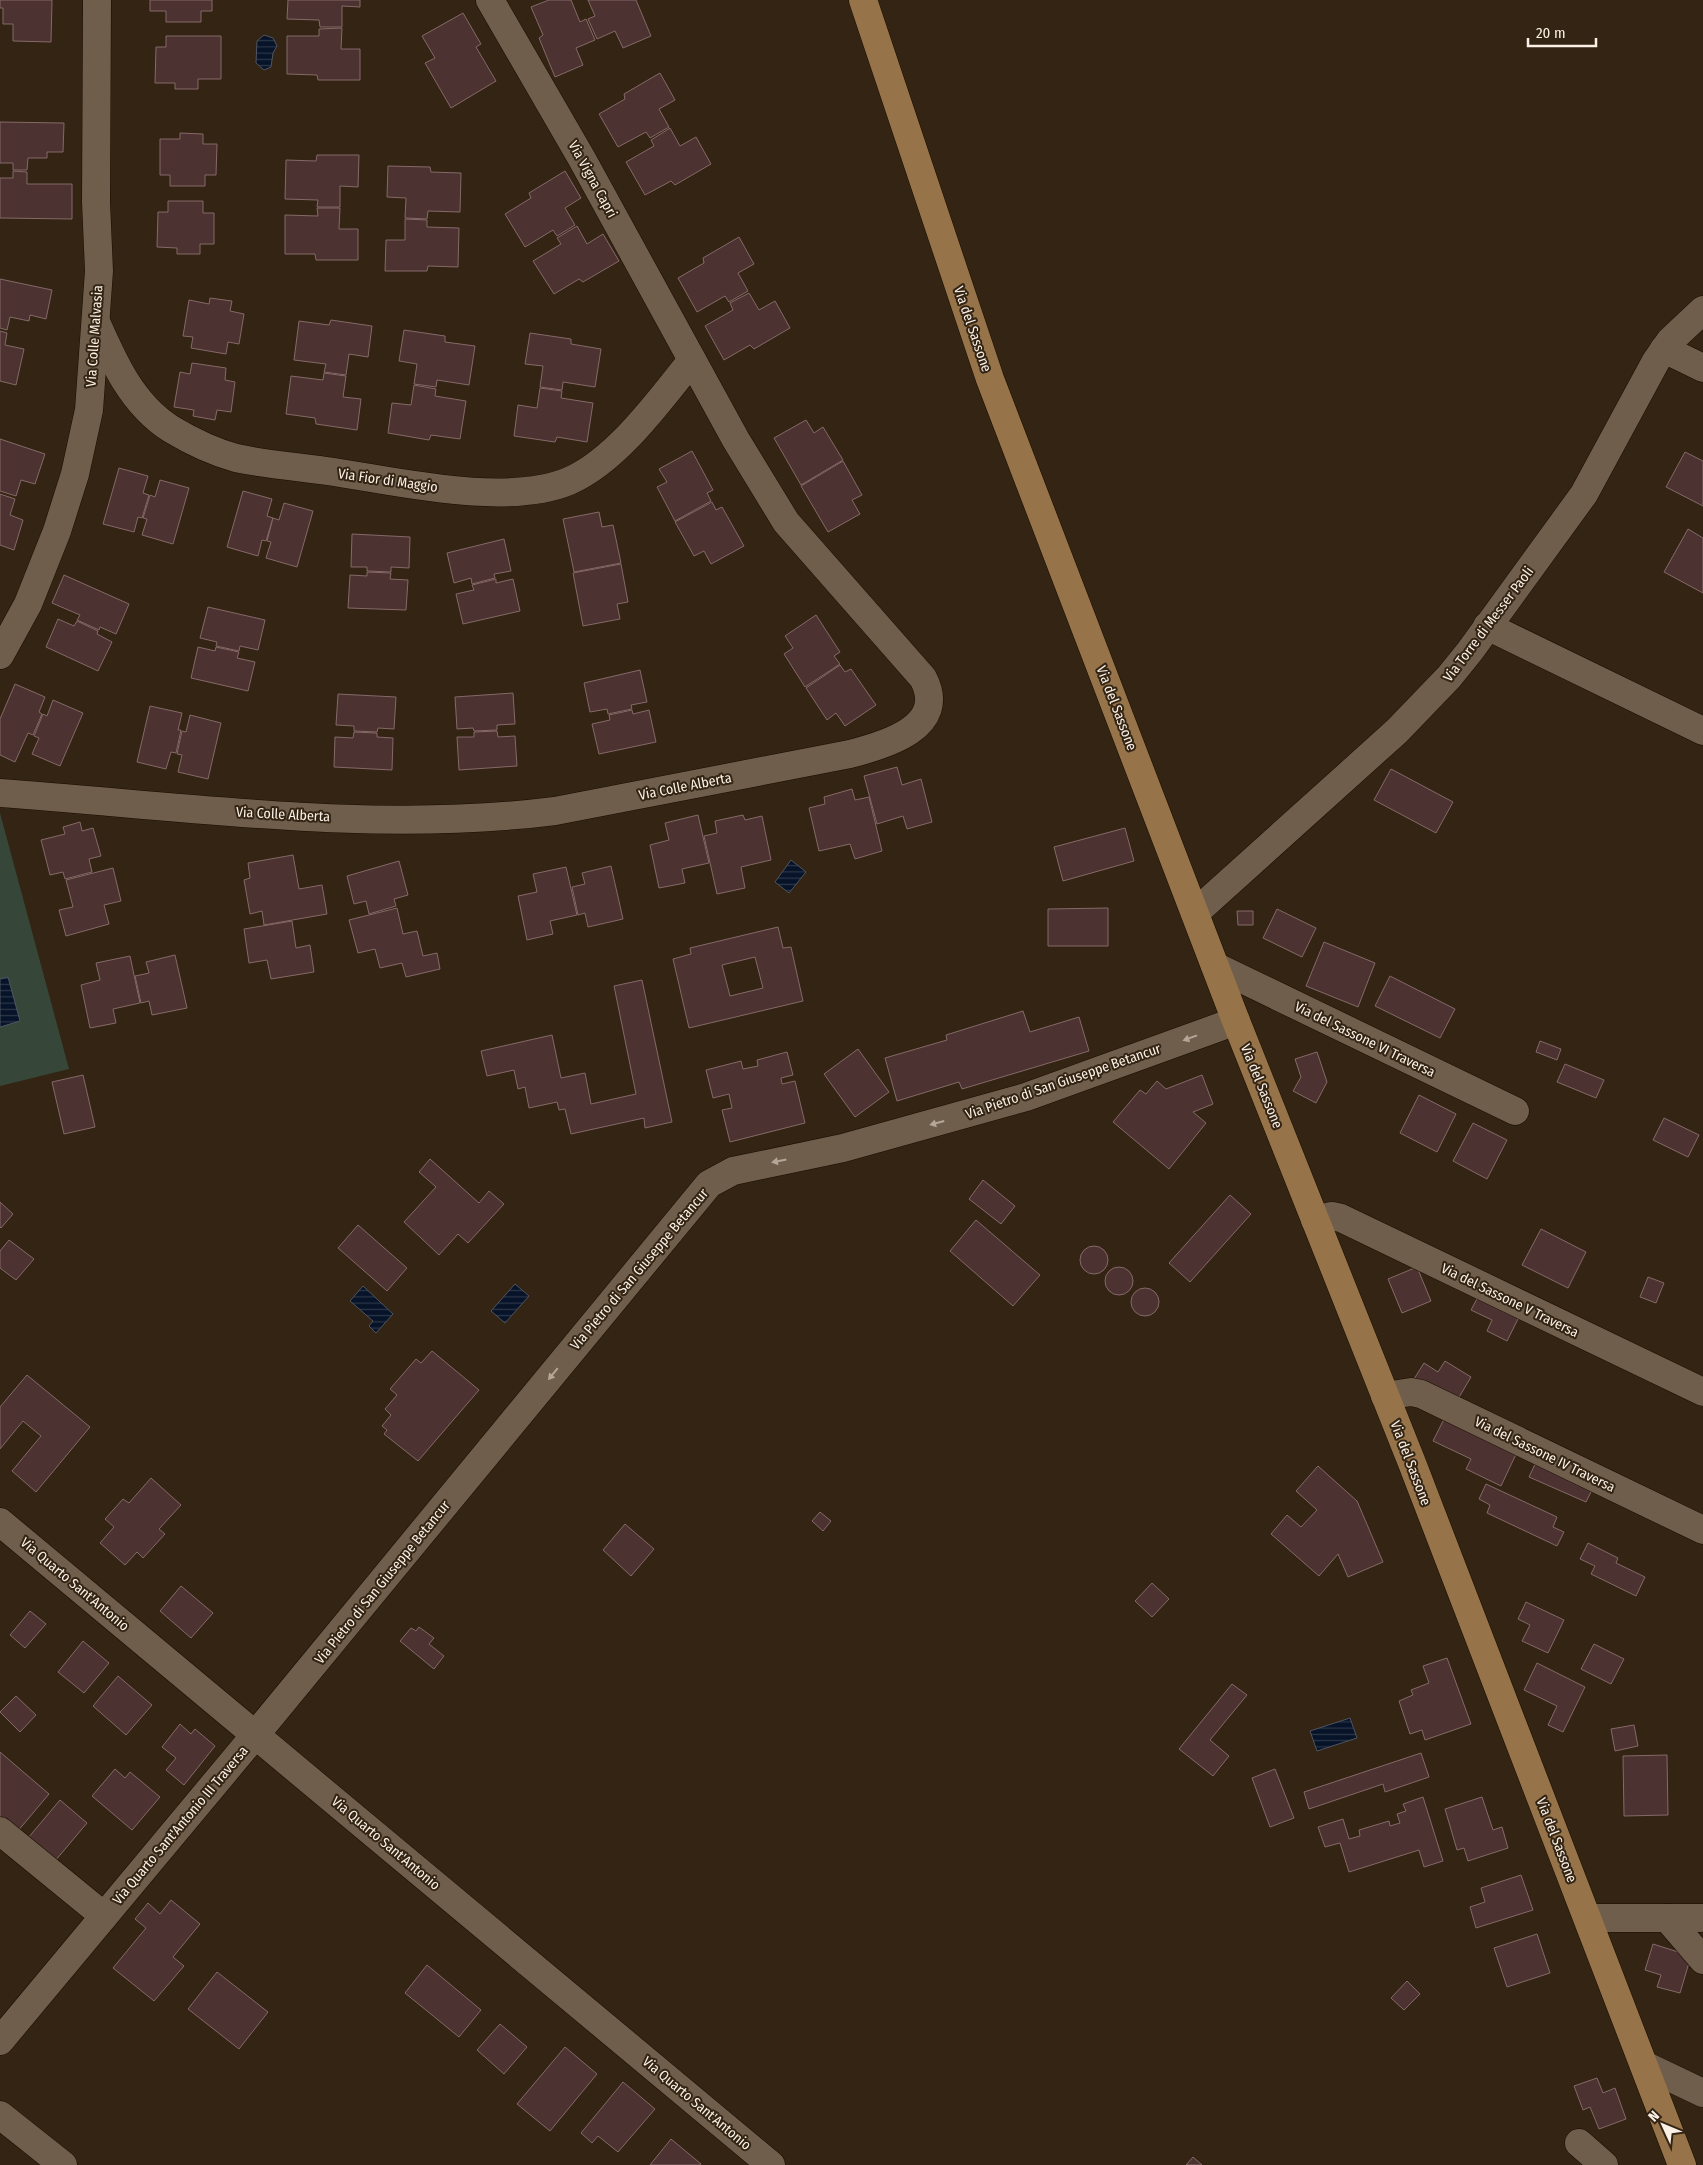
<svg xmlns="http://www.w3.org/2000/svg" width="1703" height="2165" font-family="'Fira Sans Condensed',sans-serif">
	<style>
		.grass { fill: #364739 }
		.water { fill: url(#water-rules); stroke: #4f5561 }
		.building { fill: #4c3332; stroke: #856968; fill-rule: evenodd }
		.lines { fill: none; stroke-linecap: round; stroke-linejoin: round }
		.minor-casing { stroke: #1a0d01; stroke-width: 29 }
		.major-casing { stroke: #1a0d01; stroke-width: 29 }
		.minor { stroke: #6f5e4b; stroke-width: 28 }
		.major { stroke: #967349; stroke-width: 28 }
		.oneway { fill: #b4a798 }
		.labels { text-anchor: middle; stroke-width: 4; stroke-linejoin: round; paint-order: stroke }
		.street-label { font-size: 14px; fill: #faf0e5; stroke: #332413 }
	</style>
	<defs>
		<pattern id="water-rules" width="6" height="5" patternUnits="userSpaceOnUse" patternTransform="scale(1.25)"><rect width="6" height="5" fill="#061328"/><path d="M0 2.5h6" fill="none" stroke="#2b3647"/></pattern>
	</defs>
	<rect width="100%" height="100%" fill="#332413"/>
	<!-- grass -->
	<polygon class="grass" points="0,813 69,1069 0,1086"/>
	<!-- water -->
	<g class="water">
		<polygon points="264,35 273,38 277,46 273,53 271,67 264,70 256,63 257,41"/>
		<polygon points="791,860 806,872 789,893 775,882"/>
		<polygon points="8,977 20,1021 0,1027 0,979"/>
		<polygon points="515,1284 529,1296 505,1323 491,1311"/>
		<polygon points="363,1286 393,1314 376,1333 369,1326 373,1321 350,1301"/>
		<polygon points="1350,1718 1357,1738 1317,1751 1310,1731"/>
	</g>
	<!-- building -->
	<g class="building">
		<polygon points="0,0 52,0 51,42 13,41 13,24 3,24 3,8 0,8"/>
		<polygon points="150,0 212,0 212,11 201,11 201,22 166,22 166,11 150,11"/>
		<polygon points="288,0 360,0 360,7 342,6 342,27 320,27 319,20 287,19"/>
		<polygon points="549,0 571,0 580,22 586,19 595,40 576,48 583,65 555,77 539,38 543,35 531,7"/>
		<polygon points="588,0 636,0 651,36 623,48 615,31 597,39 588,19 595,16"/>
		<polygon points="463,13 481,44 476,47 496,81 451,108 425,63 435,58 422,36"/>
		<polygon points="342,28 341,49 360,49 360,80 318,80 317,75 287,74 287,36 319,36 319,29"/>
		<polygon points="166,36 221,36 221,79 198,79 198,89 175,89 175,83 155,83 156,47 166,47"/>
		<polygon points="660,73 675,100 659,109 669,127 650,138 646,132 618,147 599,114 625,99 624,94"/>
		<polygon points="0,122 64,123 63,152 47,152 47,158 28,158 27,170 13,170 13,163 0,163"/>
		<polygon points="670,128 680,146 696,137 711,164 675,185 671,181 645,195 626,162 654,146 651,140"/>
		<polygon points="180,133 203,134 203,144 217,144 216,175 205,175 205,186 170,186 170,175 160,175 160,139 180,139"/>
		<polygon points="317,155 359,155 358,187 340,186 340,207 317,207 318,200 285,199 286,160 316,161"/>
		<polygon points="388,166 430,167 431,172 461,173 460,212 428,211 427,219 405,218 406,198 387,197"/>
		<polygon points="13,171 27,172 27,184 72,184 72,219 0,218 0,178 13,178"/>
		<polygon points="565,171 581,198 565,208 575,225 557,236 553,230 525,247 505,214 531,198 529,193"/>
		<polygon points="168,201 203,201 203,213 214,213 214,244 200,244 200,254 177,254 177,248 157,247 158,212 168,212"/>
		<polygon points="317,208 340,208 339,229 358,229 358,260 316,260 315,254 285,254 285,215 318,216"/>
		<polygon points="405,219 427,220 427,227 459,228 458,267 428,266 427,271 385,271 386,240 405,240"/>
		<polygon points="577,226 587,244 603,234 619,261 583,282 579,279 554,294 533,261 561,244 557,238"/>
		<polygon points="739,237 754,264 738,273 748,291 729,302 725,296 697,312 678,278 704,263 703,258"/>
		<polygon points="0,279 52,290 46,319 30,315 29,321 10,317 7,330 0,328"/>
		<polygon points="749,293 759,310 775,301 790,328 754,349 750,345 724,360 705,326 733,310 730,303"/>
		<polygon points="210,298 232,301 230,311 244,314 239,344 228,342 226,354 191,348 193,337 183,336 189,300 209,304"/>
		<polygon points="331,320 372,326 368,357 349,354 346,375 324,372 326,364 294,360 299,321 329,325"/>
		<polygon points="404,330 445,336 445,342 475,346 469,385 437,380 436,387 414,384 417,364 399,361"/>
		<polygon points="0,331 7,333 5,345 24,349 16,385 0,381"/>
		<polygon points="530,333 571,339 571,344 601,349 595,387 563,382 562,390 540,387 543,366 525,364"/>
		<polygon points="192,363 226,368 225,380 235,382 231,412 217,410 215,420 193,416 194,410 174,407 180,372 190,374"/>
		<polygon points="324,373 346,376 343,397 361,399 357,430 316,424 315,418 286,414 291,376 323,380"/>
		<polygon points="414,385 436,389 435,396 466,401 460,439 431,435 429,440 388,433 392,403 411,405"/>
		<polygon points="540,388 562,391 561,398 593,403 587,442 557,437 555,442 514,436 518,405 537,408"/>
		<polygon points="806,420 814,433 823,427 843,460 801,485 774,438"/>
		<polygon points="0,439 45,454 35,484 21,480 16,496 0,491"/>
		<polygon points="692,451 713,490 707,493 711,501 675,521 657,487 667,482 659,469"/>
		<polygon points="1685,452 1703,461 1703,506 1666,487"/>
		<polygon points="843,461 862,495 852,500 860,514 828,532 801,486"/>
		<polygon points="119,468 148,476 143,493 149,495 142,518 138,517 134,532 103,524"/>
		<polygon points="160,480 189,488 173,544 142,535 147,519 143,518 150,495 155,497"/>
		<polygon points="243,491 272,499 267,516 273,518 266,541 262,540 258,556 227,547"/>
		<polygon points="0,494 15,499 10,515 23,520 14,550 0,545"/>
		<polygon points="712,502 716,510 722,507 744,546 711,564 704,551 694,556 675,522"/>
		<polygon points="284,503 313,511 297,567 266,558 271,542 267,541 273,518 279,520"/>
		<polygon points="599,512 602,527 613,525 621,563 574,572 563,519"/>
		<polygon points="1688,529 1703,538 1703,593 1664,572"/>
		<polygon points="352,534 410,537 409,568 391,567 391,572 367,571 367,567 351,567"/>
		<polygon points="504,539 511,571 494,574 495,578 472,584 471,578 454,583 447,553"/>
		<polygon points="621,564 628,602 617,604 620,619 583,626 573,573"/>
		<polygon points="367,572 391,573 390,579 408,580 406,610 348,608 350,575 367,576"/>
		<polygon points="64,575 129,604 116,634 100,627 99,630 77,620 80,615 52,603"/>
		<polygon points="496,579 496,583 513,579 520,611 463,624 456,594 474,590 472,585"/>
		<polygon points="208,607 265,620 258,650 240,646 239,651 216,646 217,642 200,638"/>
		<polygon points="816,615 840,652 834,656 840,664 805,687 784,654 793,648 785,636"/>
		<polygon points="58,619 74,626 77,621 98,631 97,634 112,642 98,671 46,647"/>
		<polygon points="198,647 215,651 216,647 239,652 237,658 255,662 248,691 191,678"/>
		<polygon points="840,665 845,672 851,669 876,705 845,726 836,713 827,720 806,688"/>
		<polygon points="640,670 647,702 631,705 632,709 608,714 607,709 590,712 584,683"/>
		<polygon points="15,684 45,697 39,712 42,714 33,735 28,733 15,762 0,755 0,719"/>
		<polygon points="513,693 515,724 497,725 497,730 474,731 473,728 457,729 455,697"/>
		<polygon points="338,694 396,697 394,729 378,728 377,732 354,731 354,726 336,725"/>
		<polygon points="53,700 83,713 60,766 32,754 39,738 34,736 43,714 47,716"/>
		<polygon points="150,706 182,713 178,730 181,730 176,753 171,752 166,769 137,762"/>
		<polygon points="632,710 633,714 649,710 656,742 599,754 592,724 610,720 609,715"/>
		<polygon points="190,715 221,723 208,779 178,772 182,755 177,754 182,731 186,732"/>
		<polygon points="497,731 498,737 515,736 517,766 459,770 457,737 474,737 474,732"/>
		<polygon points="354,732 377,733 377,737 393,738 392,770 334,767 335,737 353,738"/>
		<polygon points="897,767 902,785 921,779 932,822 907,829 903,816 877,824 864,776"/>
		<polygon points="1391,769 1453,802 1436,833 1374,800"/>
		<polygon points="852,789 855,800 869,797 882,851 855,859 850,844 819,851 809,808 825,804 824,797"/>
		<polygon points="698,815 709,863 682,869 685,883 659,888 650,845 669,840 665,823"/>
		<polygon points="743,815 745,820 762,816 771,860 741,867 745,888 717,894 704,836 717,833 715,821"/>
		<polygon points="80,822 82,831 93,828 101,856 89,859 92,872 65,879 63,872 50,875 41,840 65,834 63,827"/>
		<polygon points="1125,828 1134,861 1063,881 1054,847"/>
		<polygon points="293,855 299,889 322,885 327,914 264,925 262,911 250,914 244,880 250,878 248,863"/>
		<polygon points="399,861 408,895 394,899 396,906 369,914 366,901 354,904 347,876"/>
		<polygon points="611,866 623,919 588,927 585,913 578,915 572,887 585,884 582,873"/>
		<polygon points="566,867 577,915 550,921 553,934 527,940 518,896 537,892 533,874"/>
		<polygon points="113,868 121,901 104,905 109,924 66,936 59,910 73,907 66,880"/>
		<polygon points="397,908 403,934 417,931 423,956 437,953 440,969 406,977 402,963 380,968 375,949 358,953 349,920"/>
		<polygon points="1108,908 1108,946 1048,946 1048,909"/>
		<polygon points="1277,909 1316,928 1302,957 1263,938"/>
		<polygon points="1237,911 1253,911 1253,925 1238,925"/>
		<polygon points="292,921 296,948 310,945 314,972 271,979 267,960 249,963 244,929"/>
		<path d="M778,927L783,948L791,947L803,1001L689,1028L673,959L691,954L690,948ZM755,957L763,988L730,996L722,965Z"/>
		<polygon points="1324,942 1375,963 1358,1007 1306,986"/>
		<polygon points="175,955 187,1008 152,1015 149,1001 141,1003 135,976 149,973 146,962"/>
		<polygon points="130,956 140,1003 113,1009 116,1023 90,1028 81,985 100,980 96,963"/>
		<polygon points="1390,976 1455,1009 1440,1038 1375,1006"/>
		<polygon points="642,980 672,1122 645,1128 644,1118 571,1134 565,1109 559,1110 557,1102 529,1108 525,1087 518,1089 514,1070 487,1076 481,1051 552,1035 561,1078 585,1073 591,1104 636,1094 614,986"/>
		<polygon points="1023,1011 1030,1032 1079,1017 1089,1051 962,1089 959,1082 897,1101 885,1058 947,1040 946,1035"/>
		<polygon points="1540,1041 1561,1049 1557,1060 1536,1052"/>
		<polygon points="858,1049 889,1092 855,1117 824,1074"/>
		<polygon points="787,1052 793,1075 781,1078 782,1084 795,1081 805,1123 730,1142 722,1110 732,1108 729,1094 713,1098 706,1070 741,1061 743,1069 758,1066 757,1060"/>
		<polygon points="1317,1052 1327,1082 1316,1103 1293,1091 1301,1077 1295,1059"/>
		<polygon points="1565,1064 1604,1080 1596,1098 1557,1082"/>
		<polygon points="83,1075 95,1127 64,1134 52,1082"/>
		<polygon points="1202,1075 1213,1104 1193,1112 1206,1123 1169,1169 1113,1122 1140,1090 1146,1094 1157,1081 1166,1089"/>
		<polygon points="1419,1095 1456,1114 1437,1152 1400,1133"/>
		<polygon points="1664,1118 1699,1135 1688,1157 1653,1140"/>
		<polygon points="1473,1123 1507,1140 1487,1179 1453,1161"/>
		<polygon points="430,1159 479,1203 489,1191 504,1204 468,1243 458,1234 439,1255 404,1222 436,1187 419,1172"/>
		<polygon points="983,1180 1015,1206 1001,1224 969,1199"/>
		<polygon points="1230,1195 1251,1214 1190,1282 1169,1263"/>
		<polygon points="0,1202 13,1214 1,1228 0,1227"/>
		<polygon points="976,1220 1040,1275 1013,1306 950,1251"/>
		<polygon points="358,1225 407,1268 387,1291 338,1248"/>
		<polygon points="1541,1229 1586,1252 1568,1288 1522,1265"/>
		<polygon points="9,1240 34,1259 16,1280 0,1268 0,1251"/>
		<circle cx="1094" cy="1260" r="14"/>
		<polygon points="1417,1267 1431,1301 1402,1313 1388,1279"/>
		<circle cx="1119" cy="1281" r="14"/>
		<polygon points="1648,1277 1664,1283 1656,1303 1640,1297"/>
		<circle cx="1145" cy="1302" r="14"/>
		<polygon points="1479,1295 1520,1315 1507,1341 1487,1331 1492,1320 1471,1310"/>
		<polygon points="432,1351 479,1390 418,1461 384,1434 387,1430 382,1426 391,1415 385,1409 397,1395 390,1389 416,1359 421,1363"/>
		<polygon points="1445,1361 1471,1377 1455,1404 1414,1379 1424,1363 1438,1372"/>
		<polygon points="27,1375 90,1427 36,1492 12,1471 41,1436 23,1421 0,1449 0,1407"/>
		<polygon points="1446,1415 1518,1450 1501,1486 1466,1469 1471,1459 1433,1441"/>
		<polygon points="1536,1462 1593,1488 1586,1502 1529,1477"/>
		<polygon points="1318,1466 1357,1501 1383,1562 1348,1577 1338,1554 1319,1576 1271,1534 1287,1515 1301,1527 1317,1510 1296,1491"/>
		<polygon points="151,1478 181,1505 159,1529 165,1534 143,1558 137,1552 125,1565 100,1543 114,1527 105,1519 123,1499 129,1503"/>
		<polygon points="1486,1484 1557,1517 1553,1527 1564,1532 1557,1546 1487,1513 1490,1505 1479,1499"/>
		<polygon points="820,1512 831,1521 823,1531 812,1521"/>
		<polygon points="625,1524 654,1549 631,1576 603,1550"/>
		<polygon points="1588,1543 1618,1558 1616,1563 1645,1577 1636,1596 1591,1574 1595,1566 1580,1559"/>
		<polygon points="1152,1583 1169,1599 1152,1617 1135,1601"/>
		<polygon points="181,1586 213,1613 191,1638 160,1611"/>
		<polygon points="1526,1602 1564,1620 1548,1653 1522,1641 1530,1625 1518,1619"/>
		<polygon points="30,1611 46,1624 25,1648 10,1635"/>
		<polygon points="419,1627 434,1638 429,1644 444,1656 434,1669 400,1641 411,1628 416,1631"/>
		<polygon points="83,1641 109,1663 84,1693 58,1672"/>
		<polygon points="1594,1644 1624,1659 1611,1684 1581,1669"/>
		<polygon points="1447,1658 1471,1724 1425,1740 1422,1730 1410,1734 1399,1701 1413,1695 1411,1690 1429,1683 1423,1666"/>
		<polygon points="1537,1663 1585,1687 1563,1732 1548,1725 1557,1706 1524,1690"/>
		<polygon points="118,1676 152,1705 126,1735 93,1706"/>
		<polygon points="1232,1684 1247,1695 1210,1740 1229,1756 1213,1776 1179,1749"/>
		<polygon points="16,1696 36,1715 20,1732 0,1712"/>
		<polygon points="180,1724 191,1734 195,1729 215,1746 184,1785 166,1770 176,1758 162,1747"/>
		<polygon points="1634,1725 1638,1746 1615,1751 1611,1729"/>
		<polygon points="0,1752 49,1794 17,1832 0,1818"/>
		<polygon points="1421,1753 1429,1777 1385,1792 1383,1784 1309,1809 1304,1792"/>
		<polygon points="1667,1755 1668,1815 1624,1816 1623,1756"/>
		<polygon points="115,1769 125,1778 130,1772 160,1797 132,1830 92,1796"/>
		<polygon points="1275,1769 1294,1818 1270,1827 1252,1778"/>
		<polygon points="1423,1797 1443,1861 1424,1867 1419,1850 1349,1872 1340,1843 1325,1847 1318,1827 1343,1819 1349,1839 1360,1836 1359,1830 1389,1821 1390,1826 1400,1823 1397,1814 1406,1811 1403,1804"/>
		<polygon points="1482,1797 1493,1830 1502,1827 1508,1848 1468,1861 1464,1848 1457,1850 1445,1809"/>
		<polygon points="60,1800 87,1823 55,1861 28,1838"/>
		<polygon points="1521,1875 1533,1910 1476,1928 1470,1907 1485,1902 1481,1888"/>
		<polygon points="171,1900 200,1924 173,1957 184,1966 154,2001 113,1968 146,1928 135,1919 148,1903 160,1914"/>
		<polygon points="1537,1934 1550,1973 1507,1987 1494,1948"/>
		<polygon points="1653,1944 1691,1956 1680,1993 1657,1987 1661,1975 1645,1970"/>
		<polygon points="427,1965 481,2010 459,2037 405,1993"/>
		<polygon points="217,1972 268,2012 239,2049 188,2009"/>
		<polygon points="1407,1981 1420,1994 1404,2010 1391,1998"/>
		<polygon points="500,2024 527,2047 504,2074 477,2050"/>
		<polygon points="565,2047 597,2074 550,2131 517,2104"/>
		<polygon points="1597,2078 1603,2093 1615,2088 1626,2119 1599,2129 1590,2107 1583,2110 1574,2086"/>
		<polygon points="623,2082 655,2109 618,2152 598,2136 592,2143 581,2133"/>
		<polygon points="671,2139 701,2164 700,2165 650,2165"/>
		<polygon points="1193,2157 1202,2165 1186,2165"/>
	</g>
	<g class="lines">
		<defs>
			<g id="minor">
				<path d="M96,322C114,363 132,404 171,429C191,441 214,452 236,458C268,465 302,467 334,472C400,482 507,507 569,481C617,460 660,400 692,360"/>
				<polyline points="1664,349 1703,368"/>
				<polyline points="1487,626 1703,731"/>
				<polyline points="0,655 28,604 57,531 75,474 89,410 99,271 96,202 97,0"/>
				<path d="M0,793C182,806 374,834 555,811L850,754C885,745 949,727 923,678L786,522L736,440L582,159L490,0"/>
				<polyline points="1195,913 1397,731 1449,677 1470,651 1584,494 1656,361 1670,341 1703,310"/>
				<polyline points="1215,966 1515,1111"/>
				<polyline points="1315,1220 1332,1216 1341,1218 1703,1392"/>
				<polyline points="1385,1396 1411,1392 1421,1394 1703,1530"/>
				<polyline points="0,1522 771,2165"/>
				<polyline points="0,1831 104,1916"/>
				<polyline points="1588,1918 1703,1918"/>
				<polyline points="1667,1918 1703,1960"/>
				<polyline points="0,2041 256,1734 709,1184 733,1171 843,1148 1026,1097 1236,1021"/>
				<polyline points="1644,2065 1703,2093"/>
				<polyline points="0,2115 63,2165"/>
				<polyline points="1579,2143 1604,2165"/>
			</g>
			<polyline id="major" points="863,0 990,379 1236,1021 1412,1463 1682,2165"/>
		</defs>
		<!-- minor casing -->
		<use href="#minor" class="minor-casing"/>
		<!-- major casing -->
		<use href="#major" class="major-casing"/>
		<!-- minor -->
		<use href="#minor" class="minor"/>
		<!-- major -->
		<use href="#major" class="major"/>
	</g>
	<!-- one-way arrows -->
	<defs><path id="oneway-solid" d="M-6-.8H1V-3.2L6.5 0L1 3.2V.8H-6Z" transform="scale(1.25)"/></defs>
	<g class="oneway">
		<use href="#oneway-solid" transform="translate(1190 1038) rotate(160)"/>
		<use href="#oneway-solid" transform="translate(937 1123) rotate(165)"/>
		<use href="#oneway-solid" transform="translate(779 1161) rotate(169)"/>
		<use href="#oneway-solid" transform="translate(553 1374) rotate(129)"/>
	</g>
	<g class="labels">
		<!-- street labels -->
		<g class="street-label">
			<text transform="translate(593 179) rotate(61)" y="5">Via Vigna Capri</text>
			<text transform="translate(973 329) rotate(71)" y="5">Via del Sassone</text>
			<text transform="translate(94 336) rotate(-86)" y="5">Via Colle Malvasia</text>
			<text transform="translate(388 480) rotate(8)" y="5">Via Fior di Maggio</text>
			<text transform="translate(1488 624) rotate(-53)" y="5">Via Torre di Messer Paoli</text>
			<text transform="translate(1117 708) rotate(69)" y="5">Via del Sassone</text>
			<text transform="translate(685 786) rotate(-11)" y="5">Via Colle Alberta</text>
			<text transform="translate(283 814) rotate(3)" y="5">Via Colle Alberta</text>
			<text transform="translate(1365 1039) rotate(26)" y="5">Via del Sassone VI Traversa</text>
			<text transform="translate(1063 1081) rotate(-19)" y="5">Via Pietro di San Giuseppe Betancur</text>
			<text transform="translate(1262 1086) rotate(68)" y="5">Via del Sassone</text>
			<text transform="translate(639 1269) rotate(-50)" y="5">Via Pietro di San Giuseppe Betancur</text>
			<text transform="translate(1510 1300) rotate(26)" y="5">Via del Sassone V Traversa</text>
			<text transform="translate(1545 1454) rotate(26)" y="5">Via del Sassone IV Traversa</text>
			<text transform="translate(1411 1463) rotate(69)" y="5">Via del Sassone</text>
			<text transform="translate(382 1582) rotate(-51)" y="5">Via Pietro di San Giuseppe Betancur</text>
			<text transform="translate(75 1584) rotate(40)" y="5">Via Quarto Sant'Antonio</text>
			<text transform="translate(180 1825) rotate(-50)" y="5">Via Quarto Sant'Antonio III Traversa</text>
			<text transform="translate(1557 1840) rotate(69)" y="5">Via del Sassone</text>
			<text transform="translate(386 1843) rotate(40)" y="5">Via Quarto Sant'Antonio</text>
			<text transform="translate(697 2103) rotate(40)" y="5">Via Quarto Sant'Antonio</text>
		</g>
	</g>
	<!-- north arrow -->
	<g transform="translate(1663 2125) rotate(314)" stroke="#332413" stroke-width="4" paint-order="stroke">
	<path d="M0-4L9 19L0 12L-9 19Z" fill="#faf0e5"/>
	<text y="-8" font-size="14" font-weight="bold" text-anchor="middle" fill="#faf0e5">N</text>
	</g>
	<!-- scale -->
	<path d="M1528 38v8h68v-8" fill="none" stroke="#faf0e5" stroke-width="2.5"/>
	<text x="1536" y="38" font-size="15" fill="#faf0e5" stroke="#332413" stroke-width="4" paint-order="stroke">20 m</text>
</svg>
